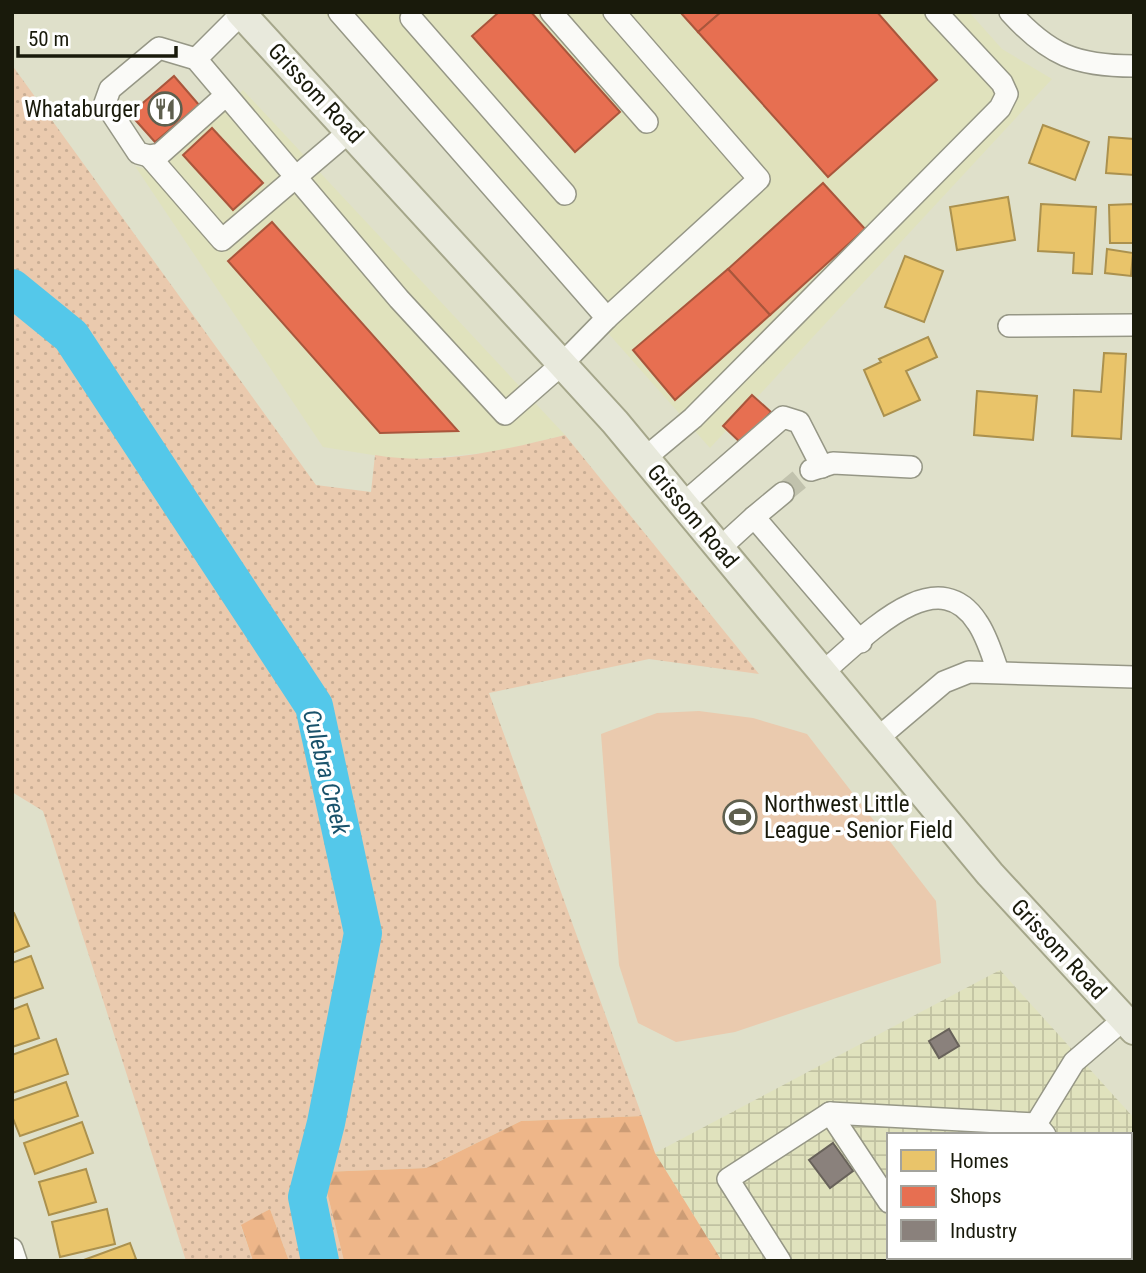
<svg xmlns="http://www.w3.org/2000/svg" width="1146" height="1273" font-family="'Roboto Condensed',sans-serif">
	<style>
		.built { fill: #e0e2bd }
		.industrial { fill: url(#industrial-grid); fill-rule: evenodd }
		.grass { fill: url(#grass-dots) }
		.forest { fill: url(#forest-firs) }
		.garden { fill: #eacaae }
		.homes { fill: #e9c46a; stroke: #ab914e; stroke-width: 2 }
		.shops { fill: #e76f51; stroke: #a9563c; stroke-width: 2 }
		.industry { fill: #8a817c; stroke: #68625a; stroke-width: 2 }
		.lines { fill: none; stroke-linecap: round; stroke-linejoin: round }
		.river { stroke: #54c8ea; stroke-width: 38 }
		.minor-tunnel { stroke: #c1c2ad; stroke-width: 21; stroke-dasharray: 21 10; stroke-linecap: butt }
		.minor-casing { stroke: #969786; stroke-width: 24 }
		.major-casing { stroke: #a5a68a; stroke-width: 32 }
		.minor { stroke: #fafaf7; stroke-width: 21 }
		.major { stroke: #e8e9dc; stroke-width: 28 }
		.labels { text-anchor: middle; stroke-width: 7; stroke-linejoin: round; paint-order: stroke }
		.street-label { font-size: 23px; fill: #191a0b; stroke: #fff }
		.poi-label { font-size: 23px; fill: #191a0b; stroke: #fff; text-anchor: end }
		.water-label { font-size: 24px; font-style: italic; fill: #19526b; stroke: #fff }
	</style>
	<defs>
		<pattern id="industrial-grid" width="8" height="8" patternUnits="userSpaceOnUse" patternTransform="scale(1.75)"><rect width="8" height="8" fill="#e0e2bd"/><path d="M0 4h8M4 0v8" fill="none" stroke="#c0c1a1"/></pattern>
		<pattern id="grass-dots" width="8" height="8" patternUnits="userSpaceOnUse" patternTransform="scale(1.75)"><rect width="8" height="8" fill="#eacaae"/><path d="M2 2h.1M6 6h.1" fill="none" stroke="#c8ad94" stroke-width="1.8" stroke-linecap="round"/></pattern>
		<pattern id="forest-firs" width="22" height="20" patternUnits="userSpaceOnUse" patternTransform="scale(1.75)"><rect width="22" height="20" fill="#eeb689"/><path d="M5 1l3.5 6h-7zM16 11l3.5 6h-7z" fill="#cc9c75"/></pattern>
	</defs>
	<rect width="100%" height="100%" fill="#dfe0ca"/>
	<!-- built -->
	<g class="built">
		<polygon points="323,12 969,12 1002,49 1052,79 710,448"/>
		<polygon points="243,90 565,435 496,452 404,460 323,447 135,166 152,171 166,165"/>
	</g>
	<!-- industrial -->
	<path class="industrial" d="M1000,970L1134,1118V1261H722L655,1153ZM889,1135H1130V1257H889Z"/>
	<!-- grass -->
	<path class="grass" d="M12,65L316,485L371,492L375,455C439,466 504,450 565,435L759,674L649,659L489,693L642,1116L521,1121L426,1168L322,1172L344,1261H289L270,1209L241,1226L253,1261H186L43,811L12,792Z"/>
	<!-- forest -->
	<g class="forest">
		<polygon points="642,1116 655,1153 722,1261 344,1261 322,1172 426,1168 521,1121"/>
		<polygon points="270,1209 289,1261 253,1261 241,1225"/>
	</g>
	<!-- garden -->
	<polygon class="garden" points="699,711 753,718 807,734 936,901 941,963 735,1032 676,1042 638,1023 619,965 601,734 657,713"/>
	<!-- homes -->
	<g class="homes">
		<polygon points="1043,125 1089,142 1075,180 1029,163"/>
		<polygon points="1109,137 1134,139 1134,175 1106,173"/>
		<polygon points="1008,197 1015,240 957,250 950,207"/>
		<polygon points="1041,204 1096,207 1092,274 1073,273 1074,253 1038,251"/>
		<polygon points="1134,204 1134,243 1110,243 1109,205"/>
		<polygon points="1107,249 1133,253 1131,276 1105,273"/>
		<polygon points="905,256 943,271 924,322 885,307"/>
		<polygon points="928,337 937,357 906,371 920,400 884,416 864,370 881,362 879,359"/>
		<polygon points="1104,353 1126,354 1121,439 1072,436 1074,390 1101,392"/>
		<polygon points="977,391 1037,396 1033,440 974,435"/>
		<polygon points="14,913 29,946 12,953 12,914"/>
		<polygon points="31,956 43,988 12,999 12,963"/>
		<polygon points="27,1004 39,1038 12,1047 12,1010"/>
		<polygon points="56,1039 68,1074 12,1093 12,1055"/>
		<polygon points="66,1082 78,1116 20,1136 12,1116 12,1101"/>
		<polygon points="82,1122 93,1153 35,1174 24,1143"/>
		<polygon points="86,1169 96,1202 49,1215 39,1182"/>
		<polygon points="107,1209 115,1244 60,1257 52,1222"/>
		<polygon points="130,1243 136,1259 131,1261 81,1261"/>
	</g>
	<!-- shops -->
	<g class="shops">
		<polygon points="499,12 531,12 620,112 575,152 472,36"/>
		<polygon points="680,12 721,12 698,32"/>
		<polygon points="721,12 877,12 937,80 828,177 698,32"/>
		<polygon points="174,76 199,105 155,142 130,114"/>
		<polygon points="212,128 263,183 233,210 183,155"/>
		<polygon points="823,183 865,229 770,315 728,269"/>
		<polygon points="272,222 458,431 380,433 228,261"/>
		<polygon points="728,269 770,315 675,400 633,350"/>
		<polygon points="752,395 771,412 742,444 723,426"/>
	</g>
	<!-- industry -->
	<g class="industry">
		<polygon points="949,1029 959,1046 939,1058 929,1041"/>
		<polygon points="833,1143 853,1171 830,1188 809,1160"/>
	</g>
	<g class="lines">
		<!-- river -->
		<polyline class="river" points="12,288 71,336 314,706 363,933 326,1123 307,1197 320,1261"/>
		<!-- minor-tunnel -->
		<polyline class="minor-tunnel" points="783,493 811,470"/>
		<defs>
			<g id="minor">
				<polyline points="339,12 607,318"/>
				<polyline points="551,12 647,122"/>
				<path d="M1010,12C1049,55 1076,66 1134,66"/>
				<polyline points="411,18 565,194"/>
				<polyline points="196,59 243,12"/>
				<polyline points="225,96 160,154 149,156 138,153 105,103 110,89 159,48 196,59 399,299 505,414 562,364 607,318 759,179 614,12"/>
				<polyline points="149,156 222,240 351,130"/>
				<polyline points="1009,326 1134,325"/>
				<polyline points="645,458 693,418 1000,108 1007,94 1002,83 936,12"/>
				<polyline points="811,470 833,463 911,467"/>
				<polyline points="683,504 783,417 799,422 822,467"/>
				<polyline points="754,517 783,493"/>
				<polyline points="720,548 754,517 861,642"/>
				<path d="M823,672C860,642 935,557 977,622C987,636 992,655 998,671"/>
				<polyline points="878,738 944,682 969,672 1134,677"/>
				<polyline points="830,1113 889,1202"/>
				<polyline points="1045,1135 1036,1124 1074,1062 1124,1019"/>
				<polyline points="1130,1239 1134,1243"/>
				<polyline points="12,1249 16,1261"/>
				<polyline points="926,1257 928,1261"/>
				<polyline points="780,1261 728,1179 830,1113 1036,1124 1034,1135"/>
				<polyline points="964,1261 969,1257"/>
			</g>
			<polyline id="major" points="240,12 615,422 990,874 1134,1030"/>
		</defs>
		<!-- minor casing -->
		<use href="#minor" class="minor-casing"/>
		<!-- major casing -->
		<use href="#major" class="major-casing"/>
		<!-- minor -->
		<use href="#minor" class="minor"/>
		<!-- major -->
		<use href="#major" class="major"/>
	</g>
	<!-- icons -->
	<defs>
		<symbol id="restaurant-ring" viewBox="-11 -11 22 22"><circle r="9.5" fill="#fff" stroke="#5e5f4e" stroke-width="1.5"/><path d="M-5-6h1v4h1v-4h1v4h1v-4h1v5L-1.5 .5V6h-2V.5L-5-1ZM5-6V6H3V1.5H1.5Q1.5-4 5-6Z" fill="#5e5f4e"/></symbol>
		<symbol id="stadium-ring" viewBox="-11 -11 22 22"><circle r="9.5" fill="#fff" stroke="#5e5f4e" stroke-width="1.5"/><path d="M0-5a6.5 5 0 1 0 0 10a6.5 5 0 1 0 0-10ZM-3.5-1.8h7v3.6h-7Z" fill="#5e5f4e"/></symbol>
	</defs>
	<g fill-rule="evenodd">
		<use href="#restaurant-ring" x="146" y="90" width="38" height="38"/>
		<use href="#stadium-ring" x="721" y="798" width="38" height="38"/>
	</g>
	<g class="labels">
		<!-- street labels -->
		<g class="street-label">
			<text transform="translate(316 93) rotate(47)" y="8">Grissom Road</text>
			<text transform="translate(693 516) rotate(50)" y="8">Grissom Road</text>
			<text transform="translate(1059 949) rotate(47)" y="8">Grissom Road</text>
		</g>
		<!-- poi labels -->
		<g class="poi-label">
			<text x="140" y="117">Whataburger</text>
			<text x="764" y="812" text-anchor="start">Northwest Little<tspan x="764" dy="26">League - Senior Field</tspan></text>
		</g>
		<!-- water labels -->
		<g class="water-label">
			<text transform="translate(326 772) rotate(76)" y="8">Culebra Creek</text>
		</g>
	</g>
	<!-- border -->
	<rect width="1146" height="1273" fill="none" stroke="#191a0b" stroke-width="28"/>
	<!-- legend -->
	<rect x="887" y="1133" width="245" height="126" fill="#ffffff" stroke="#a3a39d" stroke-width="2"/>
	<rect x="901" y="1150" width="35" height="21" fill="#e9c46a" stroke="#a3a39d" stroke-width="2"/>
	<text x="950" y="1168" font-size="21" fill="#191a0b">Homes</text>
	<rect x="901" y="1186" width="35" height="21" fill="#e76f51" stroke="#a3a39d" stroke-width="2"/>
	<text x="950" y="1203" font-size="21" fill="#191a0b">Shops</text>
	<rect x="901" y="1220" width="35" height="21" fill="#8a817c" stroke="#a3a39d" stroke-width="2"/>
	<text x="950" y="1238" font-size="21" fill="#191a0b">Industry</text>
	<!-- scale -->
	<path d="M18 46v10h158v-10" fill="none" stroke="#191a0b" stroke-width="3.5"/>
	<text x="28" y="46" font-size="21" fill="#191a0b" stroke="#ffffff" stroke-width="5" paint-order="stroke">50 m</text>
</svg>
